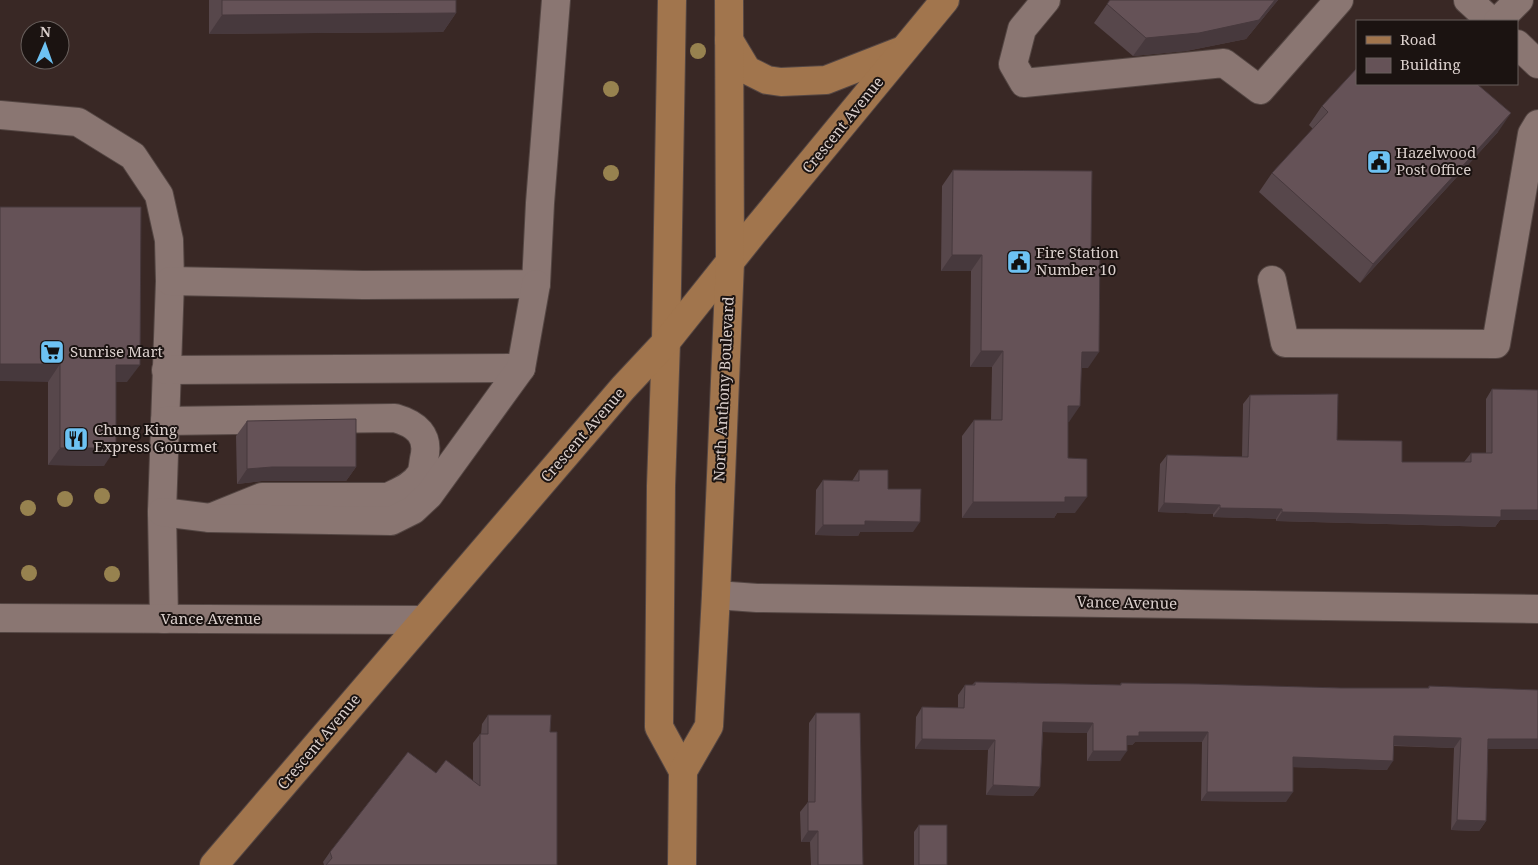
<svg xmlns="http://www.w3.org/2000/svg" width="1538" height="865" font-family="'Noto Serif',serif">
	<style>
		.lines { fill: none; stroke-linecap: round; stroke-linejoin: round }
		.minor-casing { stroke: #544643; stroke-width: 30 }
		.major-casing { stroke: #544643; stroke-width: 30 }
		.minor { stroke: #8a7672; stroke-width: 28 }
		.major { stroke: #a1754d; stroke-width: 28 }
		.tree { fill: #97824f }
		.wall { fill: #57474b }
		.shaded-wall { fill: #47393d }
		.building { fill: #655257; stroke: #47393d }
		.labels { text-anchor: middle; stroke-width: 4; stroke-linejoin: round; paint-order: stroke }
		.street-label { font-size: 15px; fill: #dbd0cd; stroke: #1b1311 }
		.poi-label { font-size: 15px; fill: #dbd0cd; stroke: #1b1311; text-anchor: start }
	</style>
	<rect width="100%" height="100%" fill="#392825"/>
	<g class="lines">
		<defs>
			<g id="minor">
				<polyline points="1046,0 1022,29 1013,64 1024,83 1224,63 1260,90 1339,0"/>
				<polyline points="1468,0 1491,21"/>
				<polyline points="1498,21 1519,0"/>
				<polyline points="1517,44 1538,64"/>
				<polyline points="0,115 78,122 133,156 159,195 169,240 170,281 162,512 164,619"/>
				<polyline points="1272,280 1285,343 1496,344 1532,134 1538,124"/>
				<polyline points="170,281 363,285 536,284 540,203 556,0"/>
				<polyline points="166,370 521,368"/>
				<path d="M165,421L395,418C416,424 430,435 424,459C423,464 423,471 420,475C413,486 400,491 388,497H262L210,518"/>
				<polyline points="162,512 210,518 391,521 413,510 429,495 521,368 536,284"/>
				<polyline points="716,595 757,598 1538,609"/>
				<polyline points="0,618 423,620"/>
			</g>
			<g id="major">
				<polyline points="672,0 666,342 661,486 659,727 683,771"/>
				<polyline points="729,40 747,70 767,80 781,82 826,80 903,50"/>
				<polyline points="214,865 623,388 666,342 753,233 945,0"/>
				<polyline points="682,865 683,771 709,726 716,595 730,262 729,0"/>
			</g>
		</defs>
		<!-- minor casing -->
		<use href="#minor" class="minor-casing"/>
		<!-- major casing -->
		<use href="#major" class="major-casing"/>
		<!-- minor -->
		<use href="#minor" class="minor"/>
		<!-- major -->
		<use href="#major" class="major"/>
	</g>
	<!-- trees -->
	<g class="tree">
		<circle cx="698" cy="51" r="8"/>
		<circle cx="611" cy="89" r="8"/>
		<circle cx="611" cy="173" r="8"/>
		<circle cx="102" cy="496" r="8"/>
		<circle cx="65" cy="499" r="8"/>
		<circle cx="28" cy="508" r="8"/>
		<circle cx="29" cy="573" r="8"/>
		<circle cx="112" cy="574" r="8"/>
	</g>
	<!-- wall -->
	<g class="wall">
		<polygon points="209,0 456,0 456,13 443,32 209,34"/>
		<polygon points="1110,0 1278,0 1246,39 1186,51 1133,56 1094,23"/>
		<polygon points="1322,106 1498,132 1360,283 1259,192 1272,173 1313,129 1309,125"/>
		<polygon points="953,170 1088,368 1081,368 1069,422 1068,422 1068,458 1075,513 1057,513 1054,518 962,518 962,436 974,420 991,420 992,367 970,367 971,271 941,271 942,186"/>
		<polygon points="0,207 127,382 116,382 104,466 48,465 48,382"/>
		<polygon points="1492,389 1538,390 1538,520 1500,520 1495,527 1276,521 1276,519 1213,517 1213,514 1158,512 1160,464 1167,455 1242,457 1243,404 1250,395 1337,440 1402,462 1464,462 1471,453 1486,453 1486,399"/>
		<polygon points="247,421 356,467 346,481 262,481 237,484 236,436"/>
		<polygon points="859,470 888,489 913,532 860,532 858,536 815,535 816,490 823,480 852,481"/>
		<polygon points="975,682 1120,685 1121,683 1341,688 1428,688 1429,686 1538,749 1488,749 1486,821 1479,831 1451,830 1454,748 1394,746 1387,770 1293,767 1286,802 1201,801 1202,742 1135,742 1132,745 1127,745 1120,761 1087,761 1087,733 1043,732 1040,787 1033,796 986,795 988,750 915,749 916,717 922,707 958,708 958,695 965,685 972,685"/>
		<polygon points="816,713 863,865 811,865 810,842 801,842 800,812 808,802 809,723"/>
		<polygon points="488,715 550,732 557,865 324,865 323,862 330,852 436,773 473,781 473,743 480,734 481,734 482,724"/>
		<polygon points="919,825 947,865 914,865 914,832"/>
	</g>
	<!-- shaded-wall -->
	<g class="shaded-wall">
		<polygon points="1275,0 1278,0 1246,39 1186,51 1133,56 1146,38"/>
		<polygon points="456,13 443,32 209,34 222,15"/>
		<polygon points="1511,113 1498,132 1360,283 1373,264"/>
		<polygon points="952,255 982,255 971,271 941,271"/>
		<polygon points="981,351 1003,351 992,367 970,367"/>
		<polygon points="1082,352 1099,352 1088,368 1070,368"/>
		<polygon points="0,364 60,364 48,382 0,381"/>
		<polygon points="116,365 140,365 127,382 104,382"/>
		<polygon points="1068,406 1080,406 1069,422 1056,422"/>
		<polygon points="60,448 116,448 104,466 48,465"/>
		<polygon points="272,467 356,467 346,481 262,481 237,484 247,469"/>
		<polygon points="1065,497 1087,497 1075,513 1057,513 1054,518 962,518 973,502"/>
		<polygon points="1164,503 1220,505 1213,514 1158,512"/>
		<polygon points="1220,508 1282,509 1276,519 1213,517"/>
		<polygon points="1501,510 1538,510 1538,520 1500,520 1495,527 1276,521 1282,512"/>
		<polygon points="865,521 920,522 913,532 860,532 858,536 815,535 823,525"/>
		<polygon points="1043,722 1093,723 1087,733 1036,732"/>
		<polygon points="1139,732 1208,732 1202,742 1135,742 1132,745 1121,745 1127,736"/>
		<polygon points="1394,736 1461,738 1454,748 1387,745"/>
		<polygon points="922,739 995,740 988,750 915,749"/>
		<polygon points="1488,739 1538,739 1538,749 1482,749"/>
		<polygon points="1093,751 1127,751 1120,761 1087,761"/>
		<polygon points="1293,757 1393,761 1387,770 1286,767"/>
		<polygon points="993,785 1040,787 1033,796 986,795"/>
		<polygon points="1207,792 1293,792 1286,802 1201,801"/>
		<polygon points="1457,820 1486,821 1479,831 1451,830"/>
		<polygon points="808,831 818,831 810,842 801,842"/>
	</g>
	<!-- building -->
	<g class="building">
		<polygon points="222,0 456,0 456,13 222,15"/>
		<polygon points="1110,0 1275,0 1259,20 1199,33 1146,38 1107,4"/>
		<polygon points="1357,68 1357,84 1477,84 1511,113 1373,264 1272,173 1328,112 1322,106"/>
		<polygon points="953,170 1092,171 1091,247 1100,247 1099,352 1082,352 1080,406 1068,406 1068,458 1087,459 1087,497 1065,497 1065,502 973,502 974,420 1002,420 1003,351 981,351 982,255 952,255"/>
		<polygon points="0,207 141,207 140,365 116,365 116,448 60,448 60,364 0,364"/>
		<polygon points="1492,389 1538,390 1538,510 1501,510 1501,517 1282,512 1282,509 1220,508 1220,505 1164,503 1167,455 1248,457 1250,395 1338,394 1337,440 1402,441 1402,462 1471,462 1471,453 1492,453"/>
		<polygon points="356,419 356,467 272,467 247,469 247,421"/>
		<polygon points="859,470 888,470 888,489 921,489 920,522 865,521 865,525 823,525 823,480 859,481"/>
		<polygon points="975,682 1121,685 1121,683 1199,684 1341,688 1429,688 1429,686 1538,690 1538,739 1488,739 1486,821 1457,820 1461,738 1394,736 1393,761 1293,757 1293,792 1207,792 1208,732 1139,732 1139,736 1127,736 1127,751 1093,751 1093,723 1043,722 1040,787 993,785 995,740 922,739 922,707 964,708 965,685 975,685"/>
		<polygon points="816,713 860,713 863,865 818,865 818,831 808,831 808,802 815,802"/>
		<polygon points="488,715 551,715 550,732 557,732 557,865 326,865 332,858 330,852 408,752 436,773 446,760 480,786 480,734 488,734"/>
		<rect x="919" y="825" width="28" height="40"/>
	</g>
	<!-- icons -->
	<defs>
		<symbol id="civic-square" viewBox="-11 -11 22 22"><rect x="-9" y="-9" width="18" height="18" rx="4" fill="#6dc2f3" stroke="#1b1311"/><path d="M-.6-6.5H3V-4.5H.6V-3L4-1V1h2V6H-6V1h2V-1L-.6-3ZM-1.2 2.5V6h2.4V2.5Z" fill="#111"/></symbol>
		<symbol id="supermarket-square" viewBox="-11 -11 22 22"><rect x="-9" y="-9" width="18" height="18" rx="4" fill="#6dc2f3" stroke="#1b1311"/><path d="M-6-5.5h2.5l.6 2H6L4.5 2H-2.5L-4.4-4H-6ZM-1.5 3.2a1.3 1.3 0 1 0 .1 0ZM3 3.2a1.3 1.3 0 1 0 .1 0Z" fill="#111"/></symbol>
		<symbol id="restaurant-square" viewBox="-11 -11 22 22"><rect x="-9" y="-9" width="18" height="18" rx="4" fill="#6dc2f3" stroke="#1b1311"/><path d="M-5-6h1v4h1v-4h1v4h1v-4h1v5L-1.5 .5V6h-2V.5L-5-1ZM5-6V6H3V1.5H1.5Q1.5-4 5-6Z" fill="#111"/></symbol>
	</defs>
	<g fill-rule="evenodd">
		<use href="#civic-square" x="1365" y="148" width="28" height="28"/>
		<use href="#civic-square" x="1005" y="248" width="28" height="28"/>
		<use href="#supermarket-square" x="38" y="338" width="28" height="28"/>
		<use href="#restaurant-square" x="62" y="425" width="28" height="28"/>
	</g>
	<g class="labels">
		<!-- street labels -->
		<g class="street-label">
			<text transform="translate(843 125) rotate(-51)" y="5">Crescent Avenue</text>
			<text transform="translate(724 389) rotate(-87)" y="5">North Anthony Boulevard</text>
			<text transform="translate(583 435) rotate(-49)" y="5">Crescent Avenue</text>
			<text transform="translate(1127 603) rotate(1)" y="5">Vance Avenue</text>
			<text x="211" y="624">Vance Avenue</text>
			<text transform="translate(319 742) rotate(-50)" y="5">Crescent Avenue</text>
		</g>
		<!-- poi labels -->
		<g class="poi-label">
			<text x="1396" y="158">Hazelwood<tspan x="1396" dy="17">Post Office</tspan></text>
			<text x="1036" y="258">Fire Station<tspan x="1036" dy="17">Number 10</tspan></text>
			<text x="70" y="357">Sunrise Mart</text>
			<text x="94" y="435">Chung King<tspan x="94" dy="17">Express Gourmet</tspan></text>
		</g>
	</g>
	<!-- legend -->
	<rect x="1356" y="20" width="162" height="65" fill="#1b1311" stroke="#685f5c"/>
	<rect x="1366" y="36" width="25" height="8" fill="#a1754d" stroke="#685f5c"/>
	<text x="1400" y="45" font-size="15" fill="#dbd0cd">Road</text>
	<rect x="1366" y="58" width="25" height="15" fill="#655257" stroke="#685f5c"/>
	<text x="1400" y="70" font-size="15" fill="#dbd0cd">Building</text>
	<!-- north arrow -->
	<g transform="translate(45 45) rotate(2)"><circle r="24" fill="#1b1311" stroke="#685f5c"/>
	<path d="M0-4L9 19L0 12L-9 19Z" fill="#6dc2f3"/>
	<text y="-8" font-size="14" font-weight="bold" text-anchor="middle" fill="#dbd0cd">N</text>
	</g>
</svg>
